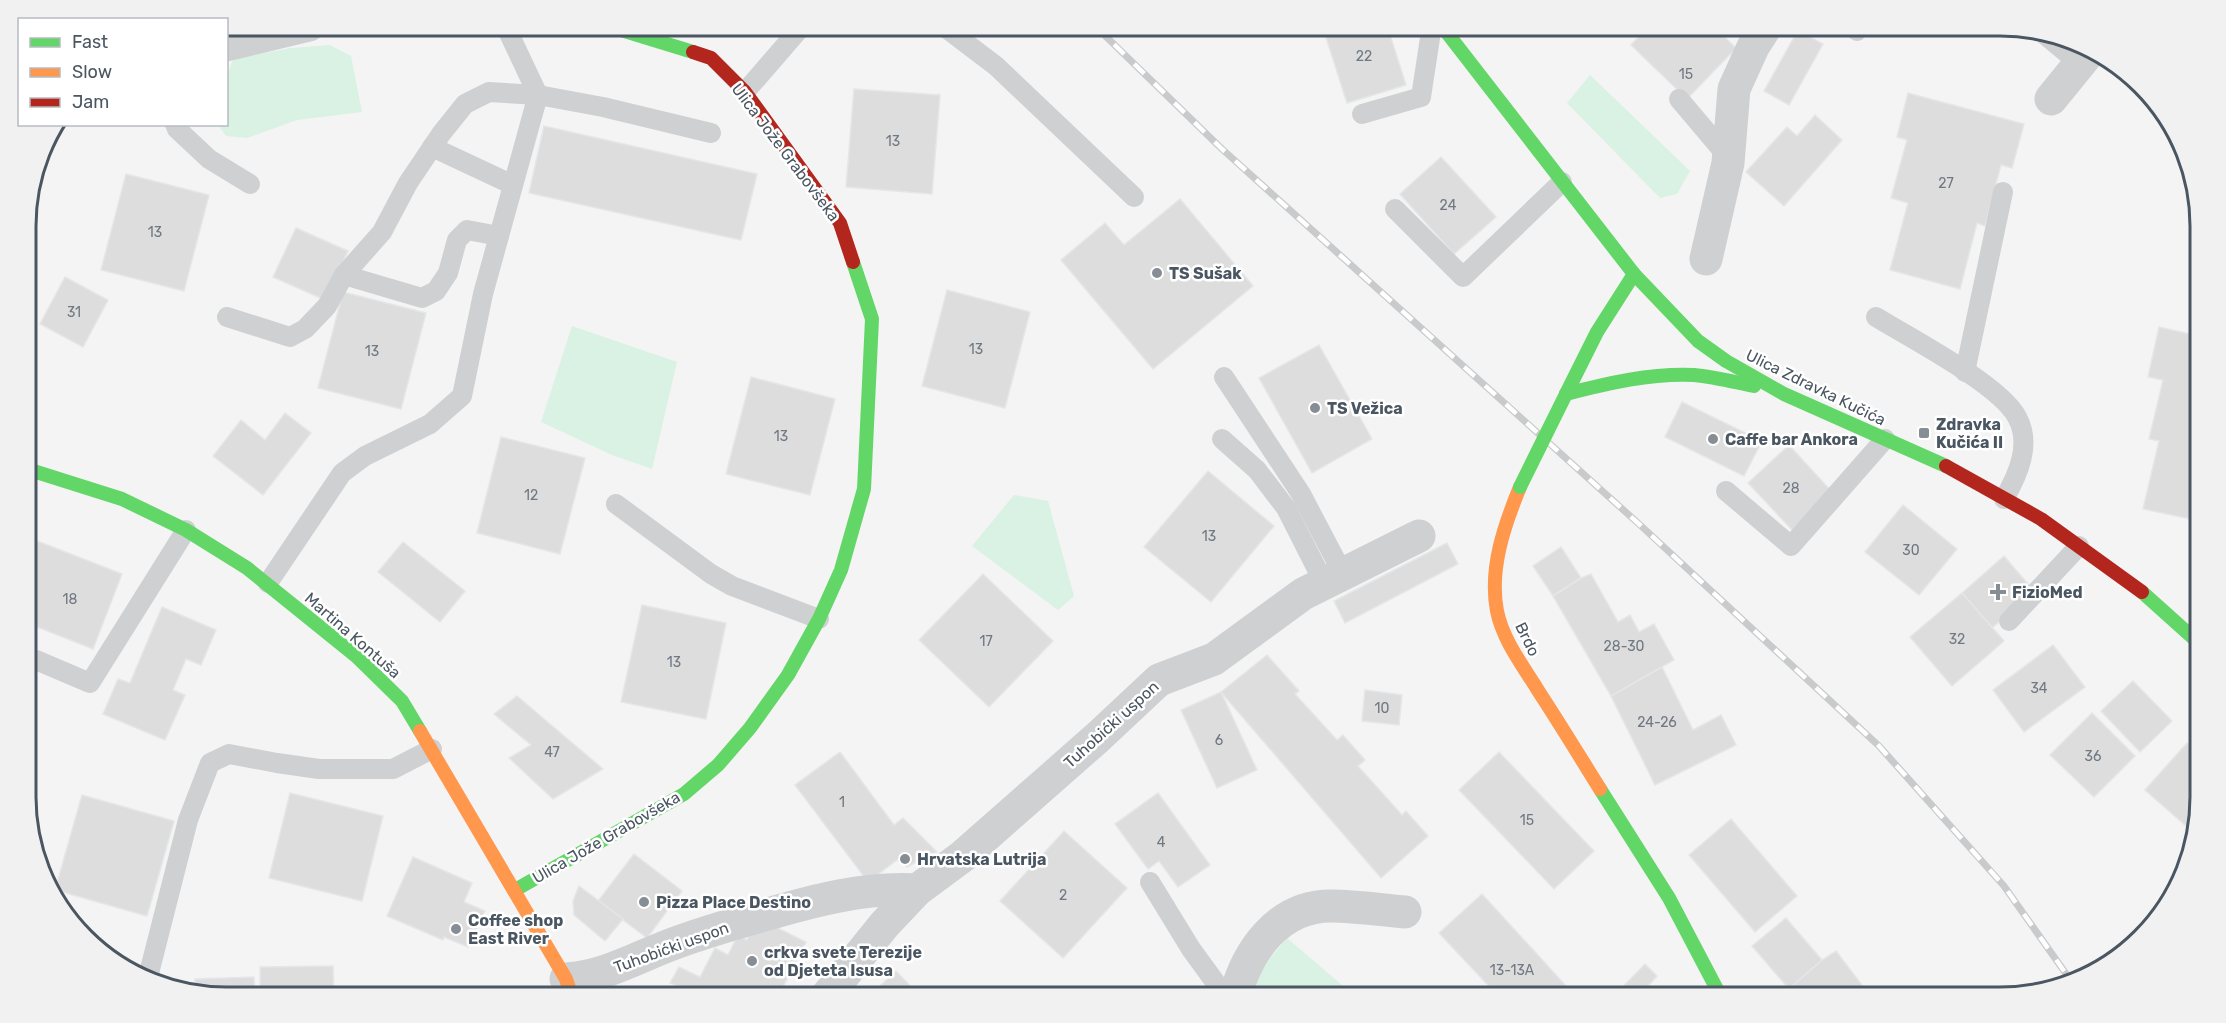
<svg xmlns="http://www.w3.org/2000/svg" width="2226" height="1023" font-family="Rubik,sans-serif">
	<style>
		.green { fill: #d9f2e3 }
		.building { fill: #ddddde; stroke: #e5e6e7; stroke-width: 1.5 }
		.lines { fill: none; stroke-linecap: round; stroke-linejoin: round }
		.lane { stroke: #ced0d2; stroke-width: 20 }
		.street { stroke: #ced0d2; stroke-width: 33 }
		.fast { stroke: #63d668; stroke-width: 14 }
		.slow { stroke: #ff974d; stroke-width: 14 }
		.jam { stroke: #b3261e; stroke-width: 14 }
		.rail-casing { stroke: #c9cacc; stroke-width: 7 }
		.rail { stroke: #fff; stroke-width: 4.5; stroke-dasharray: 14; stroke-linecap: butt }
		.fast-bridge { stroke: #63d668; stroke-width: 14 }
		.poi-dot { fill: #868d94; stroke: #fff; stroke-width: 2 }
		.labels { text-anchor: middle; stroke-width: 5; stroke-linejoin: round; paint-order: stroke }
		.number-label { font-size: 14px; fill: #707881 }
		.street-label { font-size: 16px; fill: #4a5661; stroke: #fff }
		.poi-label { font-size: 16px; font-weight: bold; fill: #4a5661; stroke: #fff; text-anchor: start }
		.rim { fill: none; stroke: #4a5661; stroke-width: 3 }
	</style>
	<rect width="100%" height="100%" fill="#f4f4f4"/>
	<!-- green -->
	<g class="green">
		<polygon points="330,45 351,56 362,112 297,120 247,138 226,136 218,125 226,124 227,76 233,59 291,48"/>
		<polygon points="1590,75 1690,171 1677,194 1660,198 1567,103"/>
		<polygon points="572,326 677,362 652,469 612,455 541,422"/>
		<polygon points="1014,495 1048,501 1074,596 1058,610 972,546"/>
		<polygon points="1287,938 1356,997 1265,997 1251,981"/>
	</g>
	<!-- building -->
	<g class="building">
		<polygon points="1331,25 1387,25 1406,85 1347,103 1323,28"/>
		<polygon points="1650,25 1712,25 1736,48 1687,99 1631,45"/>
		<polygon points="1798,30 1823,44 1789,105 1764,91"/>
		<polygon points="854,89 940,95 932,194 846,187"/>
		<polygon points="1908,93 2024,124 2012,168 2001,165 1985,226 1977,223 1960,289 1890,270 1908,203 1891,198 1907,140 1897,137"/>
		<polygon points="1815,115 1842,140 1784,206 1746,172 1787,127 1797,136"/>
		<polygon points="544,126 757,174 741,240 529,193"/>
		<polygon points="1441,157 1496,217 1454,254 1400,194"/>
		<polygon points="126,174 209,195 184,291 101,270"/>
		<polygon points="1180,199 1253,286 1153,369 1061,260 1105,223 1124,245"/>
		<polygon points="296,228 348,251 325,300 273,277"/>
		<polygon points="65,277 108,300 83,347 40,324"/>
		<polygon points="947,290 1030,312 1005,408 922,386"/>
		<polygon points="343,292 426,313 401,409 318,388"/>
		<polygon points="2159,327 2199,336 2200,521 2143,509 2159,441 2149,439 2163,380 2148,377"/>
		<polygon points="1319,345 1372,439 1312,473 1259,378"/>
		<polygon points="751,377 835,399 810,495 726,474"/>
		<polygon points="1682,402 1762,441 1744,476 1665,437"/>
		<polygon points="285,413 311,433 263,495 213,456 241,420 265,440"/>
		<polygon points="501,437 585,458 560,554 477,533"/>
		<polygon points="1789,445 1833,493 1793,531 1748,483"/>
		<polygon points="1208,471 1274,526 1211,602 1144,547"/>
		<polygon points="1903,505 1957,549 1919,595 1865,552"/>
		<polygon points="27,537 122,574 93,649 27,623"/>
		<polygon points="403,542 465,591 440,622 378,572"/>
		<polygon points="1447,543 1458,564 1345,623 1334,601"/>
		<polygon points="1561,547 1581,578 1553,596 1533,566"/>
		<polygon points="2004,556 2034,591 1992,628 1962,593"/>
		<polygon points="983,574 1053,641 989,707 919,640"/>
		<polygon points="1591,574 1618,622 1630,615 1639,632 1654,624 1674,660 1611,696 1553,596 1581,578"/>
		<polygon points="1962,593 2004,641 1952,686 1910,637"/>
		<polygon points="642,605 726,623 706,719 621,702"/>
		<polygon points="162,607 216,630 201,665 186,659 173,690 185,695 165,740 103,714 118,679 130,683"/>
		<polygon points="2053,645 2085,687 2024,732 1993,690"/>
		<polygon points="1267,655 1299,691 1295,694 1337,740 1343,735 1365,760 1358,766 1402,815 1406,811 1428,836 1381,878 1221,692"/>
		<polygon points="1662,667 1693,730 1721,715 1736,745 1655,785 1611,696"/>
		<polygon points="2133,681 2172,721 2140,752 2101,711"/>
		<polygon points="1365,690 1402,695 1399,725 1362,721"/>
		<polygon points="1221,692 1257,770 1217,788 1181,710"/>
		<polygon points="517,696 603,769 553,799 509,758 531,745 494,714"/>
		<polygon points="2092,713 2135,756 2094,797 2050,755"/>
		<polygon points="2187,743 2200,754 2200,797 2193,832 2145,790"/>
		<polygon points="840,752 894,825 903,818 937,852 907,867 897,860 868,882 795,785"/>
		<polygon points="1499,752 1594,851 1554,889 1459,790"/>
		<polygon points="290,793 383,816 362,901 269,878"/>
		<polygon points="1158,793 1210,865 1178,887 1159,861 1148,869 1115,824"/>
		<polygon points="82,795 174,821 147,916 55,890"/>
		<polygon points="1731,819 1797,896 1755,932 1689,855"/>
		<polygon points="1064,831 1127,888 1063,958 1000,901"/>
		<polygon points="634,854 682,891 647,938 598,901"/>
		<polygon points="413,857 472,883 464,902 485,911 468,947 444,937 443,940 387,916"/>
		<polygon points="579,886 623,919 605,941 574,915 573,901"/>
		<polygon points="1482,894 1526,942 1576,997 1499,997 1439,933"/>
		<polygon points="1786,918 1822,960 1789,989 1752,946"/>
		<polygon points="772,925 806,942 783,987 791,991 787,997 680,997 684,989 670,983 679,967 700,977 715,948 728,955 738,935 747,940 751,931"/>
		<polygon points="1836,951 1865,989 1854,997 1795,997 1789,989 1822,960"/>
		<polygon points="1645,964 1657,976 1649,985 1661,997 1613,997"/>
		<polygon points="333,966 334,997 260,997 260,967"/>
		<polygon points="896,971 921,997 868,997"/>
		<polygon points="254,977 255,997 226,998 195,991 195,979"/>
	</g>
	<g class="lines">
		<!-- lane -->
		<g class="lane">
			<polyline points="942,25 996,66 1134,197"/>
			<polyline points="1850,25 1857,31"/>
			<polyline points="2044,34 2079,63"/>
			<polyline points="745,92 803,25"/>
			<polyline points="1679,99 1728,157"/>
			<polyline points="1362,114 1421,97 1432,25"/>
			<polyline points="175,124 177,129 209,159 250,184"/>
			<polyline points="432,147 513,185"/>
			<polyline points="1395,209 1463,277 1562,182"/>
			<polyline points="344,275 422,298 436,291 448,273 457,240 467,230 499,236"/>
			<polyline points="227,317 290,337 305,329 327,306 344,275 382,232 408,183 441,134 465,104 489,92 538,95 603,107 711,133"/>
			<path d="M1876,317C1910,338 1999,384 2017,417C2032,444 2018,475 2004,499"/>
			<polyline points="1965,372 2003,192"/>
			<polyline points="1224,377 1301,494 1343,574"/>
			<polyline points="1222,439 1257,470 1286,508 1324,583"/>
			<polyline points="1726,491 1791,546 1885,439"/>
			<polyline points="616,504 711,574 732,586 819,619"/>
			<polyline points="268,583 342,473 365,456 430,424 462,396 483,294 538,95 505,25"/>
			<polyline points="2009,621 2079,546"/>
			<polyline points="36,660 90,683 186,530"/>
			<polyline points="1150,882 1191,949 1226,997"/>
			<polyline points="147,981 188,820 210,763 229,754 277,763 319,769 393,769 432,749"/>
		</g>
		<!-- street -->
		<g class="street">
			<polyline points="226,45 309,25"/>
			<polyline points="2051,99 2090,51"/>
			<polyline points="1706,259 1728,163 1734,89 1753,47 1767,25"/>
			<path d="M566,979C606,977 641,955 678,942C705,932 733,924 761,916C812,901 863,887 917,890"/>
			<polyline points="826,997 884,925 917,890 963,856 1097,738 1159,680 1214,659 1303,594 1419,536"/>
			<path d="M1235,997C1247,951 1278,906 1331,906C1355,906 1381,910 1405,912"/>
		</g>
		<!-- fast -->
		<g class="fast">
			<polyline points="605,25 693,52"/>
			<polyline points="1441,25 1634,274 1698,341 1726,361 1784,394 1946,466"/>
			<path d="M1566,394C1608,383 1651,373 1694,375C1715,377 1734,382 1754,386"/>
			<polyline points="1566,394 1597,332 1634,274"/>
			<polyline points="27,469 122,499 186,530 247,568 356,656 402,701 420,731"/>
			<polyline points="2142,592 2200,644"/>
			<polyline points="1600,789 1669,898 1721,997"/>
			<polyline points="515,890 684,794 718,765 750,728 788,675 819,619 841,570 864,489 872,319 853,262"/>
		</g>
		<!-- slow -->
		<g class="slow">
			<path d="M1520,487C1504,526 1489,569 1497,611C1503,641 1524,667 1539,692C1560,724 1580,757 1600,789"/>
			<polyline points="420,731 566,979 572,997"/>
		</g>
		<!-- jam -->
		<g class="jam">
			<polyline points="693,52 711,58 745,92 840,223 853,262"/>
			<polyline points="1946,466 2041,519 2142,592"/>
		</g>
		<defs>
			<polyline id="rail" points="1094,25 1222,149 1639,524 1879,746 2004,886 2069,978"/>
		</defs>
		<!-- rail casing -->
		<use href="#rail" class="rail-casing"/>
		<!-- rail -->
		<use href="#rail" class="rail"/>
		<!-- fast-bridge -->
		<polyline class="fast-bridge" points="1520,487 1566,394"/>
	</g>
	<!-- markers -->
	<g class="poi-dot">
		<circle cx="1157" cy="273" r="6"/>
		<circle cx="1315" cy="408" r="6"/>
		<rect x="1918" y="427" width="12" height="12" rx="3"/>
		<circle cx="1713" cy="439" r="6"/>
		<path d="M1995 583h6v6h6v6h-6v6h-6v-6h-6v-6h6z"/>
		<circle cx="905" cy="859" r="6"/>
		<circle cx="644" cy="902" r="6"/>
		<circle cx="456" cy="929" r="6"/>
		<circle cx="752" cy="961" r="6"/>
	</g>
	<g class="labels">
		<!-- number labels -->
		<g class="number-label">
			<text x="1364" y="61">22</text>
			<text x="1686" y="79">15</text>
			<text x="893" y="146">13</text>
			<text x="1946" y="188">27</text>
			<text x="1448" y="210">24</text>
			<text x="155" y="237">13</text>
			<text x="74" y="317">31</text>
			<text x="976" y="354">13</text>
			<text x="372" y="356">13</text>
			<text x="781" y="441">13</text>
			<text x="1791" y="493">28</text>
			<text x="531" y="500">12</text>
			<text x="1209" y="541">13</text>
			<text x="1911" y="555">30</text>
			<text x="70" y="604">18</text>
			<text x="1957" y="644">32</text>
			<text x="986" y="646">17</text>
			<text x="1624" y="651">28-30</text>
			<text x="674" y="667">13</text>
			<text x="2039" y="693">34</text>
			<text x="1382" y="713">10</text>
			<text x="1657" y="727">24-26</text>
			<text x="1219" y="745">6</text>
			<text x="552" y="757">47</text>
			<text x="2093" y="761">36</text>
			<text x="842" y="807">1</text>
			<text x="1527" y="825">15</text>
			<text x="1161" y="847">4</text>
			<text x="1063" y="900">2</text>
			<text x="1512" y="975">13-13A</text>
		</g>
		<!-- street labels -->
		<g class="street-label">
			<text transform="translate(786 152) rotate(53)" y="6">Ulica Jože Grabovšeka</text>
			<text transform="translate(1816 387) rotate(26)" y="6">Ulica Zdravka Kučića</text>
			<text transform="translate(353 635) rotate(41)" y="6">Martina Kontuša</text>
			<text transform="translate(1528 639) rotate(64)" y="6">Brdo</text>
			<text transform="translate(1111 724) rotate(-42)" y="6">Tuhobićki uspon</text>
			<text transform="translate(606 837) rotate(-30)" y="6">Ulica Jože Grabovšeka</text>
			<text transform="translate(671 947) rotate(-20)" y="6">Tuhobićki uspon</text>
		</g>
		<!-- poi labels -->
		<g class="poi-label">
			<text x="1169" y="279">TS Sušak</text>
			<text x="1327" y="414">TS Vežica</text>
			<text x="1936" y="430">Zdravka<tspan x="1936" dy="18">Kučića II</tspan></text>
			<text x="1725" y="445">Caffe bar Ankora</text>
			<text x="2012" y="598">FizioMed</text>
			<text x="917" y="865">Hrvatska Lutrija</text>
			<text x="656" y="908">Pizza Place Destino</text>
			<text x="468" y="926">Coffee shop<tspan x="468" dy="18">East River</tspan></text>
			<text x="764" y="958">crkva svete Terezije<tspan x="764" dy="18">od Djeteta Isusa</tspan></text>
		</g>
	</g>
	<!-- crop -->
	<path d="M0 0H2226V1023H0ZM226 36H2000A190 190 0 0 1 2190 226V797A190 190 0 0 1 2000 987H226A190 190 0 0 1 36 797V226A190 190 0 0 1 226 36Z" fill="#f1f1f2" fill-rule="evenodd"/>
	<path class="rim" d="M226 36H2000A190 190 0 0 1 2190 226V797A190 190 0 0 1 2000 987H226A190 190 0 0 1 36 797V226A190 190 0 0 1 226 36Z"/>
	<!-- legend -->
	<rect x="18" y="18" width="210" height="108" fill="#ffffff" stroke="#b7bbc0" stroke-width="1.5"/>
	<rect x="30" y="38" width="30" height="9" fill="#63d668" stroke="#b7bbc0" stroke-width="1.5"/>
	<text x="72" y="48" font-size="18" fill="#4a5661">Fast</text>
	<rect x="30" y="68" width="30" height="9" fill="#ff974d" stroke="#b7bbc0" stroke-width="1.5"/>
	<text x="72" y="78" font-size="18" fill="#4a5661">Slow</text>
	<rect x="30" y="98" width="30" height="9" fill="#b3261e" stroke="#b7bbc0" stroke-width="1.5"/>
	<text x="72" y="108" font-size="18" fill="#4a5661">Jam</text>
</svg>
